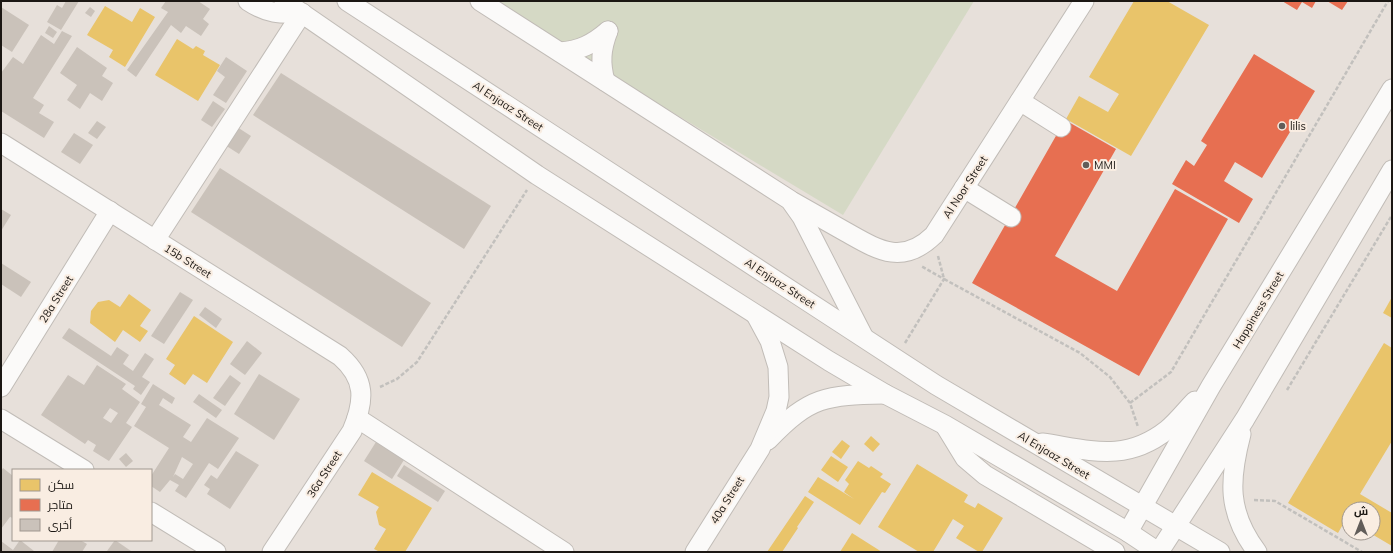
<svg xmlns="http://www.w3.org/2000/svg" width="1393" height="553" font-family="Mulish,Cairo,sans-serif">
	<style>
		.green { fill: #d5d9c5 }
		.homes { fill: #e9c46a }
		.shops { fill: #e76f51 }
		.building { fill: #cac2ba; fill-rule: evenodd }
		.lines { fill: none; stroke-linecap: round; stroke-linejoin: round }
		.minor-casing { stroke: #c1bcb7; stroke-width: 21 }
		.path { stroke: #c2c0bd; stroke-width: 2.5; stroke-dasharray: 4 2; stroke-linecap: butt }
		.minor { stroke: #fbfaf9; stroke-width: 19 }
		.poi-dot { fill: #625d59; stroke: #f9ede2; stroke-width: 1.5 }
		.labels { text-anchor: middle; stroke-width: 4; stroke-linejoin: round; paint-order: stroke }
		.street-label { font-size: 11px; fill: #1b1713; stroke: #f9ede2 }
		.poi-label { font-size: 11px; fill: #1b1713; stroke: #f9ede2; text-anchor: start }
	</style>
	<rect width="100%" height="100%" fill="#e7e0da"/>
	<!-- green -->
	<polygon class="green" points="488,1 974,1 843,215"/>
	<!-- homes -->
	<g class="homes">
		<polygon points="1134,1 1167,1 1209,25 1131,156 1066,119 1079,96 1108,112 1119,94 1089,77"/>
		<polygon points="105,6 132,22 140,8 155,17 125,67 109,57 113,50 87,35"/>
		<polygon points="177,39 193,49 196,46 205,51 203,55 220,65 198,101 155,75"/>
		<polygon points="129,294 151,310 140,326 148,331 140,342 123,330 115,342 90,323 91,311 98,302 109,300 120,307"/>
		<polygon points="1392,297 1392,318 1383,313"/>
		<polygon points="194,316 233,342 207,383 193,374 185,385 169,374 175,365 166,359"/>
		<polygon points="1384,343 1392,348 1392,441 1360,494 1392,513 1392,546 1370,533 1373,533 1373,509 1349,509 1349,521 1346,519 1338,533 1288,503"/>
		<polygon points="871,436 880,444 873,452 864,444"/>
		<polygon points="842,440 850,446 841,459 832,452"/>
		<polygon points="831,456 848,467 838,482 821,470"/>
		<polygon points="858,461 869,468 871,466 883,474 880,477 891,484 885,493 882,492 860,525 808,492 818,477 854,499 844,492 849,484 845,480"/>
		<polygon points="917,464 968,495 964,502 975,508 978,503 1003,518 982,552 979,552 956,538 964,526 953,519 933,552 919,552 878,527"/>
		<polygon points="372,472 432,508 405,552 380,552 374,549 386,529 379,525 376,512 379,507 358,495"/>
		<polygon points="805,496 814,502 797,527 798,528 782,552 767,552"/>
		<polygon points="852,533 882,552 840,552"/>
	</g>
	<!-- shops -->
	<g class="shops">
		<polygon points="1282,1 1316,1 1312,8 1302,2 1297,10"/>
		<polygon points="1327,1 1348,1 1342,10"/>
		<polygon points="1254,54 1315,91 1262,178 1235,162 1224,181 1253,199 1239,223 1172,184 1186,160 1194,166 1207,145 1201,141"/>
		<polygon points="1065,120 1116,149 1055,256 1117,291 1175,189 1228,219 1139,376 972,283"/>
	</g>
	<!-- building -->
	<g class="building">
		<polygon points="66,1 79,1 61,30 47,22 57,5 62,8"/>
		<polygon points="166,1 198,1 210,9 203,19 209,24 201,36 186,26 181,33 171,25 136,77 127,70 168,12 161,8"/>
		<polygon points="1,7 29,25 12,52 1,45"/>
		<polygon points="90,7 95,11 91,17 85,13"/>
		<polygon points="49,26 57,32 53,38 45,33"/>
		<polygon points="62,31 72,36 33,98 44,105 39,113 54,122 44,138 1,111 1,73 13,57 23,64 41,35 54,44"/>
		<polygon points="77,47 107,68 102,76 113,83 102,101 90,93 80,109 67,100 77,85 60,73"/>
		<polygon points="226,57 247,71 226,103 213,95 225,77 217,71"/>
		<polygon points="281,73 491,206 464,249 253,115"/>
		<polygon points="213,101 225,109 212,127 201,120"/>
		<polygon points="97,121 106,127 97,139 88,133"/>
		<polygon points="237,127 251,136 239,154 225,145"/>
		<polygon points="74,133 93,145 80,164 61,152"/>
		<polygon points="220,168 431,303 402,347 191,212"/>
		<polygon points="1,209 11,215 1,231"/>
		<polygon points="1,263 31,282 21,297 1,284"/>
		<polygon points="180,292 193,300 164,344 151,336"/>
		<polygon points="205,307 222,319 216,328 199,315"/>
		<polygon points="69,328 111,356 117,347 129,355 123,364 133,371 145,353 154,359 142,377 150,382 141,395 133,389 135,386 62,338"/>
		<polygon points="247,341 262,353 245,375 230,364"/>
		<path d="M97,365L126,384L122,389L140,402L126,423L132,427L109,461L93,451L96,445L88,440L85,444L41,415L68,375L84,385ZM110,408L118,413L111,423L103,418Z"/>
		<polygon points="259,374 300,399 274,440 234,414"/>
		<polygon points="230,375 241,383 225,406 213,398"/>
		<path d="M153,384L175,398L172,404L163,398L159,405L191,425L183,437L191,442L207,418L239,438L218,469L209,463L186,498L175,491L179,485L170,480L160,492L151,486V476L169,448L134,426L146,407L141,404ZM182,457L193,464L183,479L175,474L173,477Z"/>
		<polygon points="199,394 222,410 216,418 193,402"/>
		<polygon points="381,434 409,452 392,479 364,461"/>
		<polygon points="236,451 259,465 230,509 207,494 210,489 204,485 211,475 217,479"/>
		<polygon points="126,453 133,461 126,467 119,459"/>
		<polygon points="404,465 445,491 438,502 397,476"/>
		<polygon points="3,468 13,476 13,518 10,517 1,529 1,471"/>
		<polygon points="20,540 34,551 34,552 1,552 1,541 13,550"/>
		<polygon points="59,540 80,540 87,544 82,552 52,552"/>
		<polygon points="115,540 131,551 130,552 107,551"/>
	</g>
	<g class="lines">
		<defs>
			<g id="minor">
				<path d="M248,1C268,14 279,14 302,13"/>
				<polyline points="284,1 537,175 829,361 885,394 945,425 1128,532 1158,552"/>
				<polyline points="347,1 936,385 1220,552"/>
				<polyline points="480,1 790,200 802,217 863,336"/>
				<path d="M560,52C579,51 593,44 608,31"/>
				<path d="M605,81C600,63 601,49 608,31"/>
				<polyline points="1020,101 1061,127"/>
				<path d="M1,143L340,356C366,379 365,400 352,431L272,552"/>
				<polyline points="964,188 1011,217"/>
				<path d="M793,202C811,212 828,222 846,232C878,250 902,266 934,235L1084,1"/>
				<polyline points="155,240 302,13"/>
				<polyline points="1,387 110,211"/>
				<polyline points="357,418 564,552"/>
				<polyline points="1,419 84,470"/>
				<polyline points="946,427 965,458 985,475 1115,552"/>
				<path d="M1241,434C1229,480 1227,512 1257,552"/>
				<path d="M768,440C810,396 826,395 885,394"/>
				<path d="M1042,443C1090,450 1125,463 1167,430C1177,422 1186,410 1195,401"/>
				<polyline points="151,512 216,552"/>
				<polyline points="1128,532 1211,386 1392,89"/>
				<polyline points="695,552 760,449 776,411 779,397 778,367 770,341 756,315"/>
				<polyline points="1159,552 1245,419 1392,170"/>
			</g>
		</defs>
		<!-- minor casing -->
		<use href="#minor" class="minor-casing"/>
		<!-- path -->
		<g class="path">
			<polyline points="938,256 944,279 1080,353 1110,377 1130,403 1138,427"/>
			<polyline points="905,343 944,279 921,266"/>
			<polyline points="380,387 397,379 417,362 527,190"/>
			<polyline points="1287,390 1392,215"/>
			<polyline points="1130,403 1171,372 1388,1"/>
			<polyline points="1254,500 1275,501 1362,552"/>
		</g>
		<!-- minor -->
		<use href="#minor" class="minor"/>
	</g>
	<!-- markers -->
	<g class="poi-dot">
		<circle cx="1282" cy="126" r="4"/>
		<circle cx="1086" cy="165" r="4"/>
	</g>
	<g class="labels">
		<!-- street labels -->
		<g class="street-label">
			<text transform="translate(508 106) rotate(33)" y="4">Al Enjaaz Street</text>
			<text transform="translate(965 187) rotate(-57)" y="4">Al Noor Street</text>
			<text transform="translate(188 261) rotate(32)" y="4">15b Street</text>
			<text transform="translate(780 283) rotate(33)" y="4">Al Enjaaz Street</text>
			<text transform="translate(56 299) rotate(-58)" y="4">28a Street</text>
			<text transform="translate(1258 310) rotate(-59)" y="4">Happiness Street</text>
			<text transform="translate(1054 455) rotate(31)" y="4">Al Enjaaz Street</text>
			<text transform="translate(324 474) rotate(-57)" y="4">36a Street</text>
			<text transform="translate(727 500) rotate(-58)" y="4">40a Street</text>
		</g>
		<!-- poi labels -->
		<g class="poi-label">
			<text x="1290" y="130">lilis</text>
			<text x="1094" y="169">MMI</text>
		</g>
	</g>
	<!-- border -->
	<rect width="1393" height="553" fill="none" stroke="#1b1713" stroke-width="4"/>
	<!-- legend -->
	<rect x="12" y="469" width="140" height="72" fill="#f9ede2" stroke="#a0978f"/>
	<rect x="20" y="479" width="20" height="12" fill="#e9c46a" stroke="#a0978f"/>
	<text x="48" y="489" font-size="12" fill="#1b1713">سكن</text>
	<rect x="20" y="499" width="20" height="12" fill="#e76f51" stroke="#a0978f"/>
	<text x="48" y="509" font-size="12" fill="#1b1713">متاجر</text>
	<rect x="20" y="519" width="20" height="12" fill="#cac2ba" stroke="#a0978f"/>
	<text x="48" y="529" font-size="12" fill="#1b1713">أخرى</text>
	<!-- north arrow -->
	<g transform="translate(1361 521)"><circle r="19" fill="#f9ede2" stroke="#a0978f"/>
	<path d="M0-3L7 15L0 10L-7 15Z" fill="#625d59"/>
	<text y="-6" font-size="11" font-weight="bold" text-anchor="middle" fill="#1b1713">ش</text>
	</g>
</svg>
